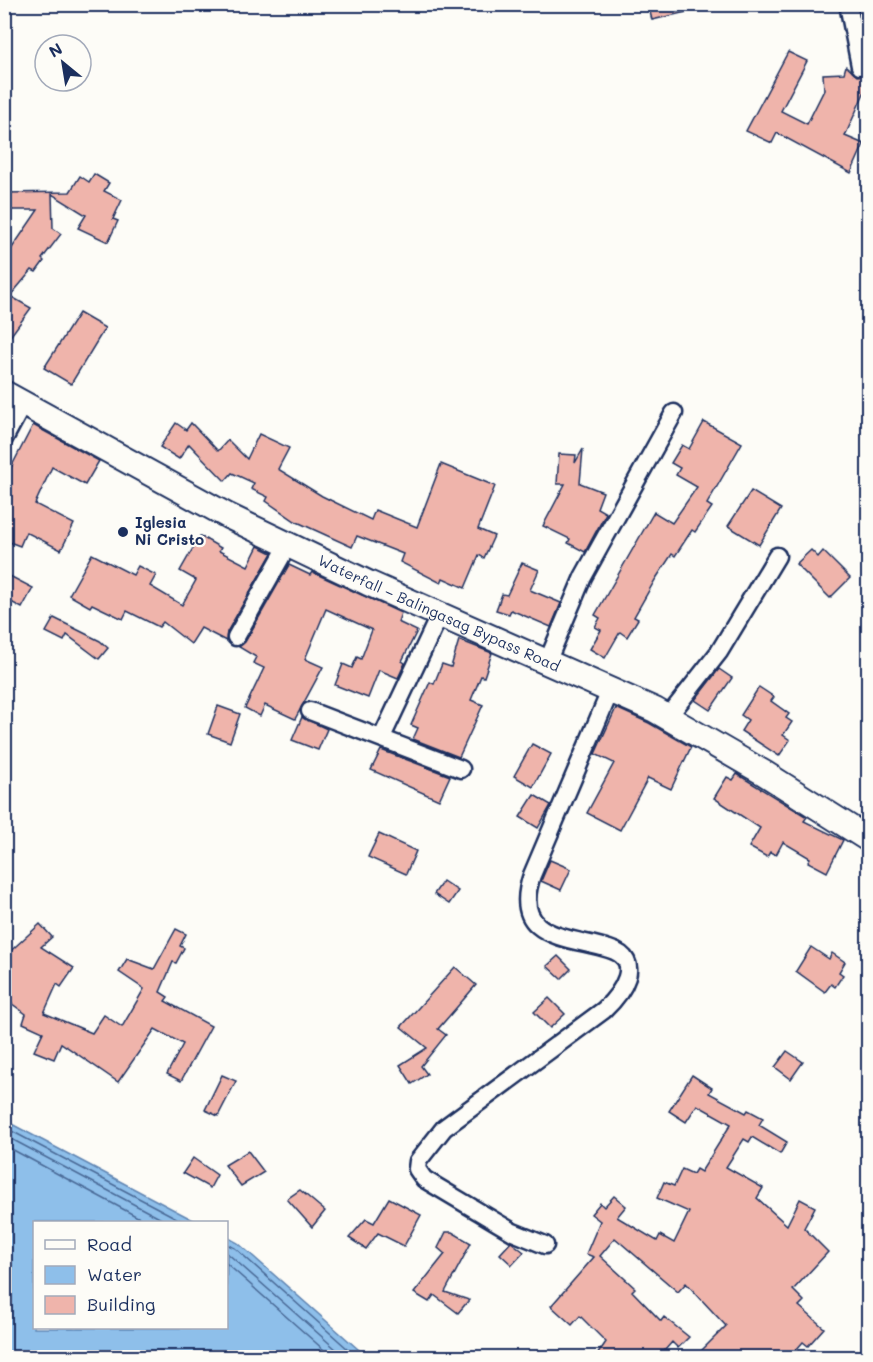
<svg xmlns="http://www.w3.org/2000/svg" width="873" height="1362" font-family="Mali,sans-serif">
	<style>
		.water { fill: #8ebfea; stroke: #6085b2; stroke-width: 1.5 }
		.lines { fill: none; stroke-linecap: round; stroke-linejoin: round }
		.shore { stroke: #496996; stroke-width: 1.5 }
		.building { fill: #efb4ab; stroke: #1b2f5e; stroke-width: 1.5 }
		.minor-casing { stroke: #1b2f5e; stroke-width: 21 }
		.secondary-casing { stroke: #1b2f5e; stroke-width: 28 }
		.minor { stroke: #fdfcf7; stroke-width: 16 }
		.secondary { stroke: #fdfcf7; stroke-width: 24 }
		.poi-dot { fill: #1b2f5e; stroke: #fdfcf7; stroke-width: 2 }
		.labels { text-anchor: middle; stroke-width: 4.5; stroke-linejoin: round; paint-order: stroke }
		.poi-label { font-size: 15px; font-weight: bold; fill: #1b2f5e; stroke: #fdfcf7; text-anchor: start }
		.street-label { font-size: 15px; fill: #1b2f5e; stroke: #fdfcf7 }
	</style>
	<rect width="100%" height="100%" fill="#fdfcf7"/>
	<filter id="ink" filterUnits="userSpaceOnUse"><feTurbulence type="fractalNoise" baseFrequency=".0167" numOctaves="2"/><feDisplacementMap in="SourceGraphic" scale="12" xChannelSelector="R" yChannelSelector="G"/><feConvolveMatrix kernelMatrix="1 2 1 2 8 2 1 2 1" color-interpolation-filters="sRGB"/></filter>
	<g filter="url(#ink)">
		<!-- water -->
		<polygon class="water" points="4,1120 197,1222 34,1222 34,1328 226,1328 227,1237 238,1243 367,1357 5,1357"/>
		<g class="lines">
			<!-- shore -->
			<g class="shore">
				<polyline points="4,1127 184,1222"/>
				<polyline points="4,1135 167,1222"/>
				<polyline points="4,1145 147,1222"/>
				<polyline points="226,1244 235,1248 358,1358"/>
				<polyline points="226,1252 346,1358"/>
				<polyline points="226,1263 333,1358"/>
			</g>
		</g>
		<!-- building -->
		<g class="building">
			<polygon points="648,4 694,4 695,10 652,20"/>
			<polygon points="788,52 807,61 781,111 807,124 824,90 823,74 844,73 846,66 857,76 868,74 864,93 845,136 864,144 851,173 777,133 772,143 746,131"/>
			<polygon points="94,174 109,183 104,191 122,200 113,219 118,221 108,242 78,228 86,215 52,194 53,228 61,234 42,259 44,261 36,272 32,270 10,296 31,308 4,345 4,247 10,251 38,210 4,210 4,193 70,192 80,176 89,182"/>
			<polygon points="79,313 105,328 71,384 44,368"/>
			<polygon points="704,422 742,443 707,504 712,507 695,532 692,530 675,556 672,554 655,580 634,617 638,619 627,637 620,632 605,658 590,649 601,630 595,627 600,618 595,615 654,512 672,523 697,487 676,475 680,468 671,463 682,445 689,449"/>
			<polygon points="176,423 186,430 191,423 218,451 228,440 247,459 259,434 289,448 278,469 322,496 371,520 375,510 417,527 441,464 495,486 478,529 494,536 484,558 479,555 465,588 443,578 441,583 400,562 403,554 357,536 352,547 295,521 266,501 268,497 251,489 254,483 232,473 225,481 189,444 179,459 160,447"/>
			<polygon points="33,425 99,461 85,485 52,467 35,504 74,524 61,550 26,532 20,546 4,540 4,498 10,486 4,481"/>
			<polygon points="583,449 580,483 603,492 597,508 606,513 585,552 568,543 570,539 543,526 565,484 557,484 559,454 576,455 575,463"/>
			<polygon points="751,491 781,509 759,545 728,526"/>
			<polygon points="200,536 221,548 219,551 248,566 258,546 272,553 227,632 226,641 201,628 191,644 163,622 159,627 127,611 123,619 92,604 90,607 69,595 92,554 133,575 138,566 156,575 150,586 182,605 196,580 180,571"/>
			<polygon points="811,550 818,557 823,551 850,578 830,598 796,564"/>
			<polygon points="522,563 539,570 530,590 561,603 551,627 511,610 509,614 496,610 502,594 507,595"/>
			<polygon points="289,565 310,575 312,572 401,613 398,622 417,631 402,661 405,663 398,678 379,670 368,698 335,685 343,664 352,668 357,657 361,659 372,630 326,609 305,659 323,667 295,719 265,705 260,716 245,708 264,668 253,663 256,657 239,647 245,642"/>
			<polygon points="4,573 33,588 22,608 4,598"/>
			<polygon points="54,618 100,641 108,648 99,659 67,635 64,641 46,632"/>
			<polygon points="459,640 492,653 484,677 481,676 471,700 483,705 459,757 413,739 418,728 411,725 430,682 434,684 442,664 451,667"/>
			<polygon points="719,669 732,678 710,710 695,700"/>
			<polygon points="759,687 774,697 771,701 789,714 786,718 792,722 783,735 790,740 779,756 741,731 748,720 741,715"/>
			<polygon points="218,706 240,714 230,742 208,734"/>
			<polygon points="616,708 649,723 691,747 671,789 648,778 620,830 587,813 614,763 595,754"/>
			<polygon points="302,717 327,729 318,750 292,740"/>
			<polygon points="532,744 551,754 533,787 514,776"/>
			<polygon points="381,750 450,776 439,800 371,770"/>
			<polygon points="737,774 807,817 804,821 843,840 827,872 808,862 810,858 783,842 776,855 770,852 767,857 749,847 760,828 714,798 727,777 733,780"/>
			<polygon points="534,795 551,805 538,828 520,817"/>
			<polygon points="379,834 416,851 406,874 368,857"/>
			<polygon points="550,860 571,869 561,890 541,881"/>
			<polygon points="443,881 458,891 449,904 434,894"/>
			<polygon points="40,924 52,937 41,947 74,968 61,987 57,984 44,1013 92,1033 104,1015 122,1027 144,989 119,972 127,959 154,969 176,929 186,934 180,946 184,948 176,963 173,962 160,992 168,997 165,1001 211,1026 181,1081 167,1074 183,1044 155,1029 118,1082 61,1043 54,1059 34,1051 43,1032 23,1023 26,1014 4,998 4,957"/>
			<polygon points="811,947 829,959 832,953 845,962 839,972 843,975 835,987 831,984 825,992 796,971"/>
			<polygon points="558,956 571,969 561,979 547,966"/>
			<polygon points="455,967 476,985 438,1029 446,1035 421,1066 427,1074 412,1084 400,1065 427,1048 401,1027"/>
			<polygon points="549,998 565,1014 550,1028 534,1012"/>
			<polygon points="787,1051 803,1062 791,1079 775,1067"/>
			<polygon points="222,1075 236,1081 218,1116 205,1110"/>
			<polygon points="692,1075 712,1088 709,1093 746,1113 748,1110 763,1118 759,1125 787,1142 780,1154 752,1137 749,1142 744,1139 726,1167 763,1188 757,1198 787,1225 800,1199 815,1207 804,1228 828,1252 793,1290 804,1301 799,1306 824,1328 808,1346 803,1342 789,1358 709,1358 702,1350 726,1326 686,1283 678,1292 615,1238 600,1256 635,1288 632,1291 661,1321 664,1317 689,1337 678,1348 672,1342 658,1358 595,1358 606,1342 580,1316 572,1325 551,1306 594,1257 586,1254 600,1221 591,1214 600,1203 604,1207 614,1196 626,1206 617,1217 657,1241 660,1235 674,1243 689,1212 657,1198 664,1182 674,1186 682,1169 693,1174 696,1169 701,1172 731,1124 697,1105 686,1122 669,1111"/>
			<polygon points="248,1151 264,1172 241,1186 225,1165"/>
			<polygon points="193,1158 217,1175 210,1188 183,1173"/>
			<polygon points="300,1190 325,1211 312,1227 287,1199"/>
			<polygon points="389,1198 421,1215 404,1246 378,1233 366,1249 349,1238 366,1219 374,1223"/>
			<polygon points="446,1232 452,1232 471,1243 445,1292 469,1300 458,1313 434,1295 429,1302 414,1293 445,1254 438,1248"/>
			<polygon points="511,1242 524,1252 512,1265 500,1254"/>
		</g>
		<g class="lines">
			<defs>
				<g id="minor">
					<polyline points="848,4 860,66"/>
					<polyline points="4,439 23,404"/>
					<polyline points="236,637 288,545"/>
					<polyline points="548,660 583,577 674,413"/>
					<polyline points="310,711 461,769"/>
					<polyline points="668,717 719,652 777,556"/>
					<polyline points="382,737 440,614"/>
					<path d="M545,1245L513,1232L424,1179L417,1169L418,1161L444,1128L604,1010C621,994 646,960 609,949C567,936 510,939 532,875L611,689"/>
				</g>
				<g id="secondary">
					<path id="s1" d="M4,393L228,516L368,583L655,710L764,773L868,839"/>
				</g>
			</defs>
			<!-- minor casing -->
			<use href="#minor" class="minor-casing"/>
			<!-- secondary casing -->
			<use href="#secondary" class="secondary-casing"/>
			<!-- minor -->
			<use href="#minor" class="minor"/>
			<!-- secondary -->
			<use href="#secondary" class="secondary"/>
		</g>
	</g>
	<!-- markers -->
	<circle class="poi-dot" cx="123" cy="532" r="6"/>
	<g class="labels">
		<!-- poi labels -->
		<g class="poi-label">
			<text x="135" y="528">Iglesia<tspan x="135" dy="17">Ni Cristo</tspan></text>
		</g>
		<!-- street labels -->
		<g class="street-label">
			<text dy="5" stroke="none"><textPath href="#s1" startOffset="488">Waterfall ‒ Balingasag Bypass Road</textPath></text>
		</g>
	</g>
	<!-- margin -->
	<rect width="873" height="1362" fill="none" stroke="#fdfcf7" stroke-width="24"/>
	<rect x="12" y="12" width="849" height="1338" fill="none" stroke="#1b2f5e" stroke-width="2" filter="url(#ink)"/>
	<!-- legend -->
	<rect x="33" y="1221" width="195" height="108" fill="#fdfcf7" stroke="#a3aaba" stroke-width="1.5"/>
	<rect x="45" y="1240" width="30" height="9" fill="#fdfcf7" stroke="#a3aaba" stroke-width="1.5"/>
	<text x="87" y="1251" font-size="18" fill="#1b2f5e">Road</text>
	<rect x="45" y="1266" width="30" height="18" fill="#8ebfea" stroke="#a3aaba" stroke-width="1.5"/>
	<text x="87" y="1281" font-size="18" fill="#1b2f5e">Water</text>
	<rect x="45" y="1296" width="30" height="18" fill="#efb4ab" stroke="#a3aaba" stroke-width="1.5"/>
	<text x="87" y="1311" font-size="18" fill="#1b2f5e">Building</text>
	<!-- north arrow -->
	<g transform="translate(63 63) rotate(330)"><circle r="28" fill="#fdfcf7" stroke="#a3aaba" stroke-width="1.5"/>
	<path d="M0-4.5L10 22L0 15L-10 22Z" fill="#1b2f5e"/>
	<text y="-9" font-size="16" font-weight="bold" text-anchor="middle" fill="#1b2f5e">N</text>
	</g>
</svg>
